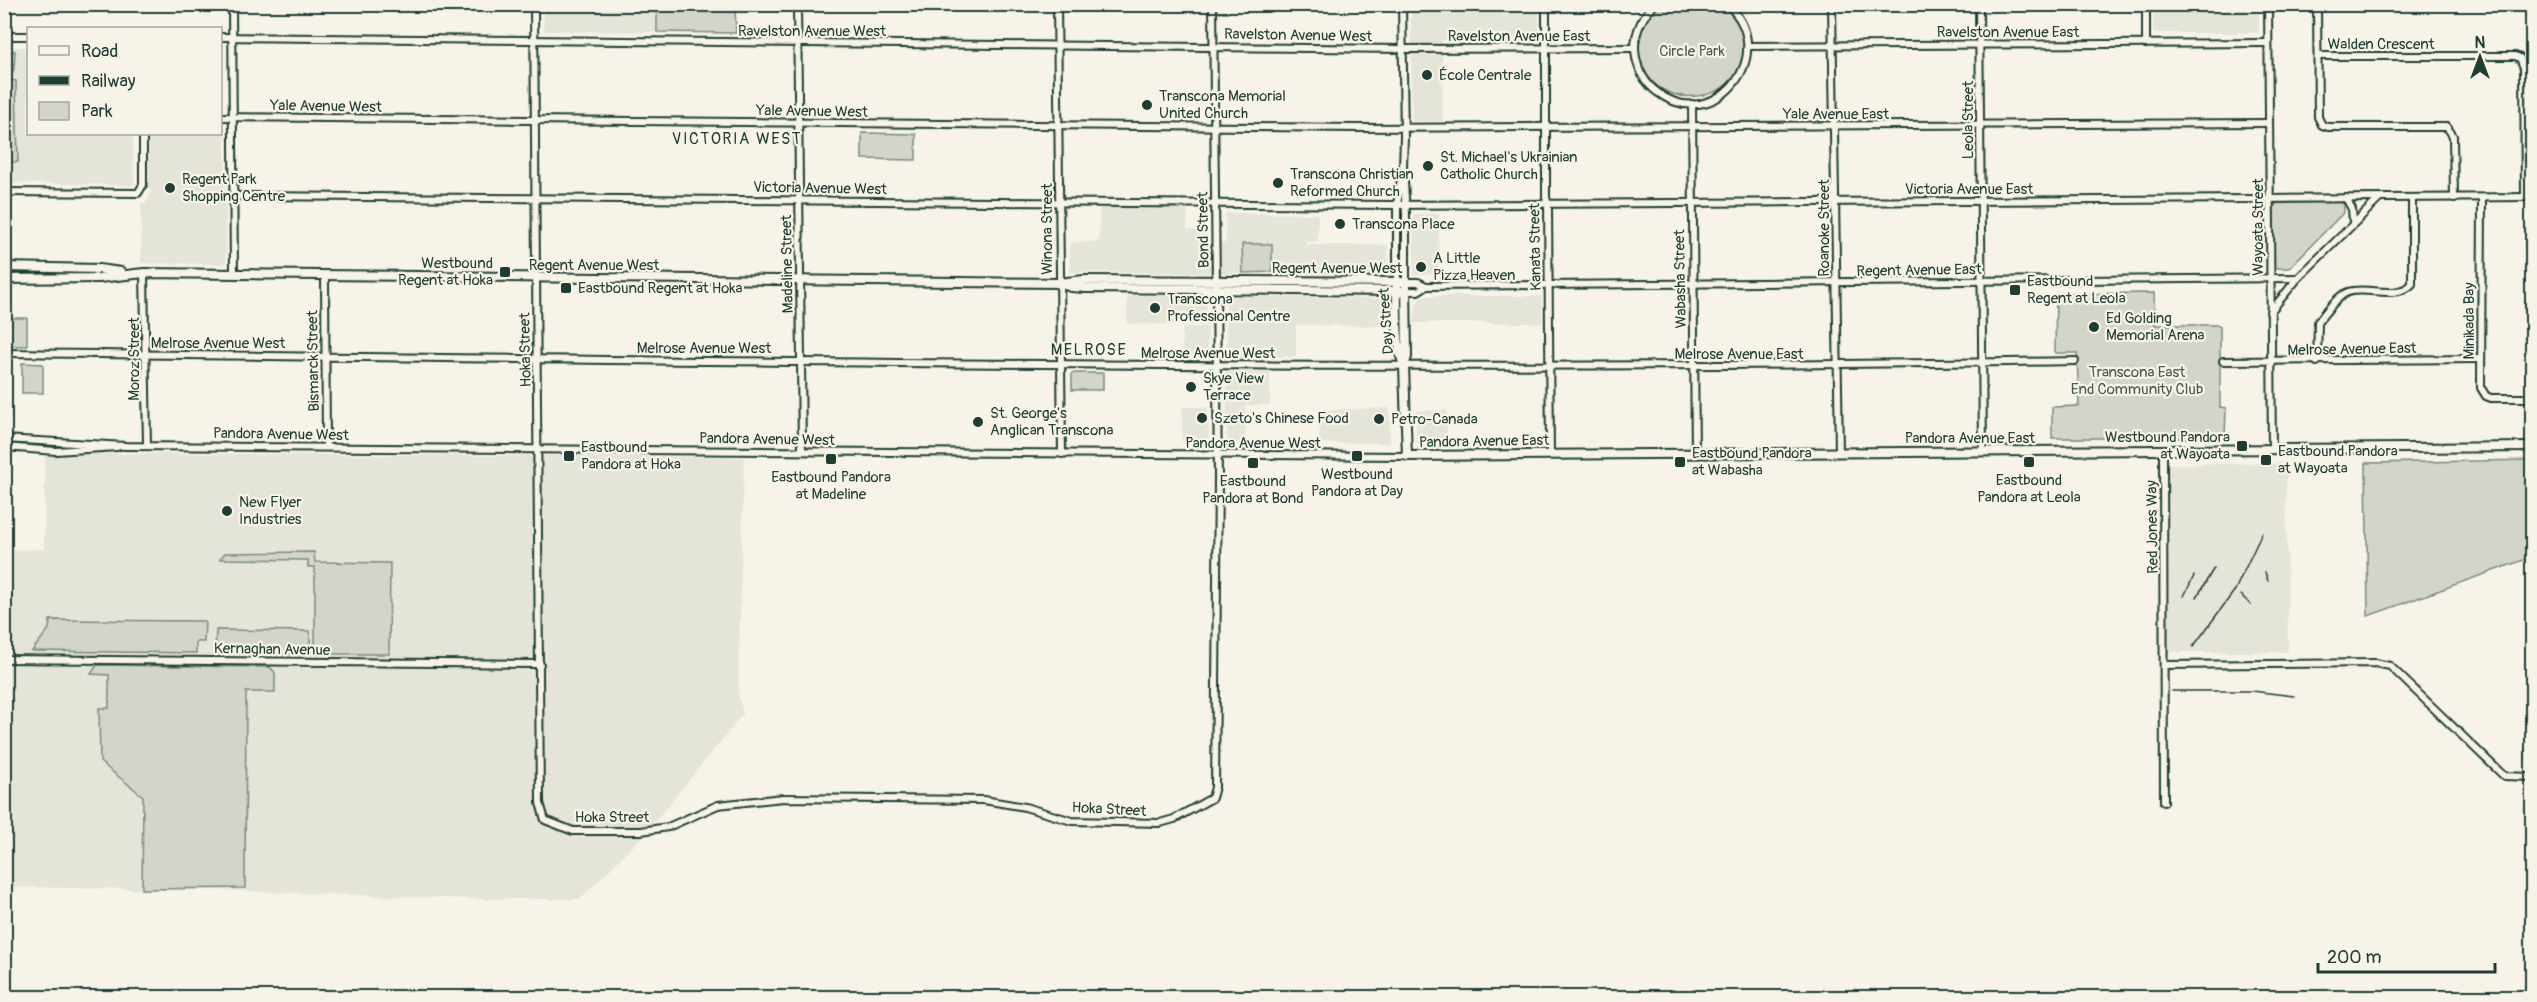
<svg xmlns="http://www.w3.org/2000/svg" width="2537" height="1002" font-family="Pangolin,sans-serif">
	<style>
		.built { fill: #e5e4d9 }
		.green { fill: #d3d5ca; stroke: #79897f; stroke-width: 1.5 }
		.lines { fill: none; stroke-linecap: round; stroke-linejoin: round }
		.minor-casing { stroke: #1f3d34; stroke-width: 10 }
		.major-casing { stroke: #1f3d34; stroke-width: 12 }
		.minor { stroke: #f7f3e8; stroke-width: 6 }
		.major { stroke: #f7f3e8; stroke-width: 8 }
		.rail { stroke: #1f3d34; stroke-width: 1.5 }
		.poi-dot { fill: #1f3d34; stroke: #f7f3e8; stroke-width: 2 }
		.labels { text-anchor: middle; stroke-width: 4.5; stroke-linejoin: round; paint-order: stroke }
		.street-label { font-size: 15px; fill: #1f3d34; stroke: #f7f3e8 }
		.park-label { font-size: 15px; fill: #435b52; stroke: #f7f3e8 }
		.poi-label { font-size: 15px; fill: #1f3d34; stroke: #f7f3e8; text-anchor: start }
		.neighbourhood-label { font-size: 16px; letter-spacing: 1.5px; fill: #1f3d34; stroke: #f7f3e8 }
	</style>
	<rect width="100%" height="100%" fill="#f7f3e8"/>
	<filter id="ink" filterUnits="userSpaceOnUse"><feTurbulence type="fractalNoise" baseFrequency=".0167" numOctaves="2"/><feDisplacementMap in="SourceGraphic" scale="12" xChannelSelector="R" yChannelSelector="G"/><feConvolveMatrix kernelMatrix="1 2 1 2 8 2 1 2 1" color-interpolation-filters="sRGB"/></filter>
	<g filter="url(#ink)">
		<!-- built -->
		<g class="built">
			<polygon points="543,5 657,5 657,32 544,31"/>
			<polygon points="1411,5 1539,5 1539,39 1442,40 1443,121 1412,121"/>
			<rect x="2153" y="5" width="106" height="28"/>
			<polygon points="5,47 28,47 28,134 133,134 134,185 5,183"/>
			<polygon points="221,127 225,127 226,264 141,263 141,203 146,203 152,190 149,188 149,134 220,134"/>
			<polygon points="1188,204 1187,230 1206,230 1207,244 1226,243 1225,213 1318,214 1318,242 1306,241 1306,245 1388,245 1387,274 1070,272 1070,243 1099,241 1100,205"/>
			<polygon points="1413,214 1439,214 1438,274 1414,275"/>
			<polygon points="1206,295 1207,325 1127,324 1127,296"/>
			<polygon points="1226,296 1388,299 1388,326 1296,325 1296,357 1270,357 1270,405 1245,405 1246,442 1227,442"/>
			<polygon points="1422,296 1542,296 1542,323 1414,323 1417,303"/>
			<polygon points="1182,327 1207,327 1208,357 1182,357"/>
			<polygon points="1182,407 1208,407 1209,442 1182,442"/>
			<polygon points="1389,408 1390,443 1319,443 1320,410"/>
			<polygon points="1447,410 1447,443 1416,443 1416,411"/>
			<polygon points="45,453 744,457 738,693 743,714 643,836 580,899 473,899 208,890 5,887 5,550 44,549"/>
			<polygon points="2286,463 2288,652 2167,652 2166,464"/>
		</g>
		<!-- green -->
		<g class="green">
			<polygon points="657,5 735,5 736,33 657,32"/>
			<path d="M1661,5H1721C1733,13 1740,24 1743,39C1758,103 1647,122 1639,52C1637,33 1646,16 1661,5Z"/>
			<polygon points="4,51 15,51 14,69 9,80 16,81 18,162 5,162"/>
			<polygon points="862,133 916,134 916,160 862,159"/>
			<polygon points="2341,202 2344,205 2344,212 2289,268 2274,268 2273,208 2277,203"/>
			<polygon points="1242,244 1272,244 1272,272 1243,273"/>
			<polygon points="2154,293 2155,325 2217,325 2220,327 2220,407 2226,408 2225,438 2052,438 2052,407 2079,406 2077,353 2055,353 2056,294"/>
			<rect x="5" y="318" width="22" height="28"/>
			<polygon points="22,363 43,364 43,393 22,393"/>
			<rect x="1072" y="373" width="31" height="17"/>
			<polygon points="2532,460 2532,557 2368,616 2366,463"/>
			<polygon points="314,552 315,562 390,563 389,654 315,654 315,567 308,567 308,560 220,559 225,553"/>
			<polygon points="50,620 205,621 204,642 196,642 196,653 32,651 49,629"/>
			<polygon points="216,630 310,631 310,654 215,653"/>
			<polygon points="97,665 270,667 275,673 275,692 246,692 245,888 142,889 143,796 100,762 99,708 109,708 109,675 91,674"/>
		</g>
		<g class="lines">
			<defs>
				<g id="minor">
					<polyline points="232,4 234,274"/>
					<polyline points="534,4 540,803 545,820 573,831 641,831 668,827 718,805 783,798 984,800 1025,807 1072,821 1160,823 1174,819 1212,798 1215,787 1218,478 1213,4"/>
					<polyline points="797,4 802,451"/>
					<polyline points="1057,4 1062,454"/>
					<polyline points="1546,4 1546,197 1548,205 1550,454"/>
					<path d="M1655,4C1640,18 1632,38 1636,58C1639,72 1646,84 1657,92C1714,136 1782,54 1727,4"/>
					<polyline points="1832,4 1839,452"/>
					<polyline points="1979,4 1983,452"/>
					<polyline points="2146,4 2146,44"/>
					<polyline points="2268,4 2272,449"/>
					<polyline points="2317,4 2318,117 2322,125 2328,127 2447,127 2453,136 2454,198"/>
					<polyline points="4,36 28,36"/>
					<polyline points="220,37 1403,49 1635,48"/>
					<polyline points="1748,46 2268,43"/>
					<polyline points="2318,56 2515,56 2520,58 2524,68 2525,197"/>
					<polyline points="1692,104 1695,454"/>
					<polyline points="220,117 1357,128 2269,123"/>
					<polyline points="1403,166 1406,214 1406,282 1418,282 1426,286 2298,278"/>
					<polyline points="4,192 138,193 143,185 143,134"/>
					<polyline points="234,196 1391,205 2532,197"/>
					<polyline points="2346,198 2352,209 2353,222"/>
					<polyline points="2482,198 2481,388 2486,396 2491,398 2532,398"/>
					<polyline points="144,273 147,445"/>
					<polyline points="325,276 326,446"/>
					<polyline points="1397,282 1397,205 1403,166 1404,137 1402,4"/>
					<polyline points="1406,291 1418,291 1426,286"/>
					<polyline points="2270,312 2298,278 2379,199"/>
					<path d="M4,353C695,360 1385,373 2075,361"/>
					<polyline points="2223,361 2481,359"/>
					<path d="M2317,362L2318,322C2325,313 2337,296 2348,292C2367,286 2397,300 2412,284V199"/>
					<polyline points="4,439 126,446 1407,456"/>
					<polyline points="4,447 56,451 117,447"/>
					<polyline points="2163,451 2164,802"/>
					<polyline points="4,659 540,664"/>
					<polyline points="2164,665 2375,663 2390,666 2504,776 2532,777"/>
				</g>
				<g id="major">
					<polyline points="4,267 99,269 121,272"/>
					<polyline points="4,279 99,278 144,273 1059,283 1084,280 1406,282 1407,357 1404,366"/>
					<path d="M1397,282C1397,307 1395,343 1404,366L1407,456L2532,447"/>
					<polyline points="1059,283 1071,287 1085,288 1402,291"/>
				</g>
			</defs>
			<!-- minor casing -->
			<use href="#minor" class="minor-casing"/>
			<!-- major casing -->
			<use href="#major" class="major-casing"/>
			<!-- minor -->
			<use href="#minor" class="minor"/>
			<!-- major -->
			<use href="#major" class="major"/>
			<!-- rail -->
			<g class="rail">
				<polyline points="2265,572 2268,581"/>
				<polyline points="2241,595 2250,604"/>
				<polyline points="2184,596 2194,576"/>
				<polyline points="2197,597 2214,568"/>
				<polyline points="2193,647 2235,590 2262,533"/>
				<polyline points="2172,691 2252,691 2294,696"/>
			</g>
		</g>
	</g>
	<!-- markers -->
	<g class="poi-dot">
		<circle cx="1427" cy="75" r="6"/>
		<circle cx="1147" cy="105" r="6"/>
		<circle cx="1428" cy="166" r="6"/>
		<circle cx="1278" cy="183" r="6"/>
		<circle cx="170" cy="188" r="6"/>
		<circle cx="1340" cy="224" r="6"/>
		<circle cx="1421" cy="267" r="6"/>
		<rect x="499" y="266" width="12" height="12" rx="3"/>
		<rect x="560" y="282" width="12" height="12" rx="3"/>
		<rect x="2009" y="284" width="12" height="12" rx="3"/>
		<circle cx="1155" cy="308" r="6"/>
		<circle cx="2094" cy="327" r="6"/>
		<circle cx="1191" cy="387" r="6"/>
		<circle cx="1202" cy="418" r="6"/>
		<circle cx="1379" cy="419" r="6"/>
		<circle cx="978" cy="422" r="6"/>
		<rect x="2236" y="440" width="12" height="12" rx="3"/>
		<rect x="563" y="450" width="12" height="12" rx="3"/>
		<rect x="1351" y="450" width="12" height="12" rx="3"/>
		<rect x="825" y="453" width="12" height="12" rx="3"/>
		<rect x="2260" y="454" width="12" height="12" rx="3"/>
		<rect x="1674" y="456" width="12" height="12" rx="3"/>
		<rect x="2023" y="456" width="12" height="12" rx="3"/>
		<rect x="1247" y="457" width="12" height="12" rx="3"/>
		<circle cx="227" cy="511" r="6"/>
	</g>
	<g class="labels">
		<!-- street labels -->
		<g class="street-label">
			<text x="812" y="36">Ravelston Avenue West</text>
			<text x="2008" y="37">Ravelston Avenue East</text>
			<text transform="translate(1298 35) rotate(1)" y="5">Ravelston Avenue West</text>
			<text x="1519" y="41">Ravelston Avenue East</text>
			<text x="2381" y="49">Walden Crescent</text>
			<text transform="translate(326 106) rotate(1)" y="5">Yale Avenue West</text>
			<text transform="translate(812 111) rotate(1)" y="5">Yale Avenue West</text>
			<text x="1836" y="119">Yale Avenue East</text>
			<text transform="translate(1968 120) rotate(-90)" y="5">Leola Street</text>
			<text transform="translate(820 188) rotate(1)" y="5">Victoria Avenue West</text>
			<text x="1969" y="194">Victoria Avenue East</text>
			<text transform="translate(2258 227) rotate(-90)" y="5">Wayoata Street</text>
			<text transform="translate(1824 228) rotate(-90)" y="5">Roanoke Street</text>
			<text transform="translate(1047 229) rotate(-90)" y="5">Winona Street</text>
			<text transform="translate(1203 230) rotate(-91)" y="5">Bond Street</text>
			<text transform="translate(1535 247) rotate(-91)" y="5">Kanata Street</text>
			<text transform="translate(787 264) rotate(-91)" y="5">Madeline Street</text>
			<text x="594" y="270">Regent Avenue West</text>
			<text x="1337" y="273">Regent Avenue West</text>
			<text transform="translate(1919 270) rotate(-1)" y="5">Regent Avenue East</text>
			<text transform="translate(1680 279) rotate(-91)" y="5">Wabasha Street</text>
			<text transform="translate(1386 321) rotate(-94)" y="5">Day Street</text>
			<text transform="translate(2469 321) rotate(-90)" y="5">Minikada Bay</text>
			<text x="218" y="348">Melrose Avenue West</text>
			<text x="704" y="353">Melrose Avenue West</text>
			<text transform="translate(2352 349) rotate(-1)" y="5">Melrose Avenue East</text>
			<text transform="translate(525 350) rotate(-91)" y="5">Hoka Street</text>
			<text x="1208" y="358">Melrose Avenue West</text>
			<text x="1739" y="359">Melrose Avenue East</text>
			<text transform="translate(134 359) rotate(-90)" y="5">Moroz Street</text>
			<text transform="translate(313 361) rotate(-91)" y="5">Bismarck Street</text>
			<text transform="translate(281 434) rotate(1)" y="5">Pandora Avenue West</text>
			<text x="1970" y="443">Pandora Avenue East</text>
			<text transform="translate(767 439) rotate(1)" y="5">Pandora Avenue West</text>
			<text transform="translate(1484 441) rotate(-1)" y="5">Pandora Avenue East</text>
			<text x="1253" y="448">Pandora Avenue West</text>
			<text transform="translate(2152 527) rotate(-91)" y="5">Red Jones Way</text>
			<text transform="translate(272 649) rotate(1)" y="5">Kernaghan Avenue</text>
			<text transform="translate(1109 809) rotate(3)" y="5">Hoka Street</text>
			<text x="612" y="822">Hoka Street</text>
		</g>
		<!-- park labels -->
		<g class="park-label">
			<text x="1692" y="56">Circle Park</text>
			<text x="2137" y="377">Transcona East<tspan x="2137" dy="17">End Community Club</tspan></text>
		</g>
		<!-- poi labels -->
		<g class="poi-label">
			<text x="1439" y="80">École Centrale</text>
			<text x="1159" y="101">Transcona Memorial<tspan x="1159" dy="17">United Church</tspan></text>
			<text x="1440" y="162">St. Michael's Ukrainian<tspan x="1440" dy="17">Catholic Church</tspan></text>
			<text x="1290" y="179">Transcona Christian<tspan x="1290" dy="17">Reformed Church</tspan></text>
			<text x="182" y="184">Regent Park<tspan x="182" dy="17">Shopping Centre</tspan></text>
			<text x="1352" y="229">Transcona Place</text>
			<text x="1433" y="263">A Little<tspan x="1433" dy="17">Pizza Heaven</tspan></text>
			<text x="493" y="268" text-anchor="end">Westbound<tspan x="493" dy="17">Regent at Hoka</tspan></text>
			<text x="2027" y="286">Eastbound<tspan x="2027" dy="17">Regent at Leola</tspan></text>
			<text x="578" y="293">Eastbound Regent at Hoka</text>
			<text x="1167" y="304">Transcona<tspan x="1167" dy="17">Professional Centre</tspan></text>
			<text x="2106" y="323">Ed Golding<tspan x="2106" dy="17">Memorial Arena</tspan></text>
			<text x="1203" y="383">Skye View<tspan x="1203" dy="17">Terrace</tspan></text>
			<text x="990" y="418">St. George's<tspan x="990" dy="17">Anglican Transcona</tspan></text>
			<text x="1214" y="423">Szeto's Chinese Food</text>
			<text x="1391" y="424">Petro-Canada</text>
			<text x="2230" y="442" text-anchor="end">Westbound Pandora<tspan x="2230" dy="17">at Wayoata</tspan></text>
			<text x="581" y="452">Eastbound<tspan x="581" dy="17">Pandora at Hoka</tspan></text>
			<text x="2278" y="456">Eastbound Pandora<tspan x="2278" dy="17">at Wayoata</tspan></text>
			<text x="1692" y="458">Eastbound Pandora<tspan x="1692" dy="17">at Wabasha</tspan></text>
			<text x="1357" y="479" text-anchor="middle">Westbound<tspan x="1357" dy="17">Pandora at Day</tspan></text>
			<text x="831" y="482" text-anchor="middle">Eastbound Pandora<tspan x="831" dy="17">at Madeline</tspan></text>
			<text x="2029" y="485" text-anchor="middle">Eastbound<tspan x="2029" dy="17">Pandora at Leola</tspan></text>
			<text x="1253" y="486" text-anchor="middle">Eastbound<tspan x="1253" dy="17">Pandora at Bond</tspan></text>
			<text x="239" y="507">New Flyer<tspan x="239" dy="17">Industries</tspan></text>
		</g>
		<!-- neighbourhood labels -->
		<g class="neighbourhood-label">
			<text x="737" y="144">VICTORIA WEST</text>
			<text x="1089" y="355">MELROSE</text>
		</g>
	</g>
	<!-- margin -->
	<rect width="2537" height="1002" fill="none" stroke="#f7f3e8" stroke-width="24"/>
	<rect x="12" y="12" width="2513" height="978" fill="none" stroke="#1f3d34" stroke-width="2" filter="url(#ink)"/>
	<!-- legend -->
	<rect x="27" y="27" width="195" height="108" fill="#f7f3e8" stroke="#a1aaa0" stroke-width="1.5"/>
	<rect x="39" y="46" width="30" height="9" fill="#f7f3e8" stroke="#a1aaa0" stroke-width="1.5"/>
	<text x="81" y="57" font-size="18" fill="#1f3d34">Road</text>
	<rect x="39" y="76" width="30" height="9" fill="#1f3d34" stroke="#a1aaa0" stroke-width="1.5"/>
	<text x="81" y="87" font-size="18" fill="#1f3d34">Railway</text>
	<rect x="39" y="102" width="30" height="18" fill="#d3d5ca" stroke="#a1aaa0" stroke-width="1.5"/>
	<text x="81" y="117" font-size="18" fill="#1f3d34">Park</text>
	<!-- north arrow -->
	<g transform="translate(2480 57)" stroke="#f7f3e8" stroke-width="4.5" paint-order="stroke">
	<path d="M0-4.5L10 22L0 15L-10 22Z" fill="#1f3d34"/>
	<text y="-9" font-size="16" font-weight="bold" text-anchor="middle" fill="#1f3d34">N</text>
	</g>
	<!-- scale -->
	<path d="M2318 963v9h177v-9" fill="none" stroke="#1f3d34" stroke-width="3"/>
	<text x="2327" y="963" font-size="18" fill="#1f3d34" stroke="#f7f3e8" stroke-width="4.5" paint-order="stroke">200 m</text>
</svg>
